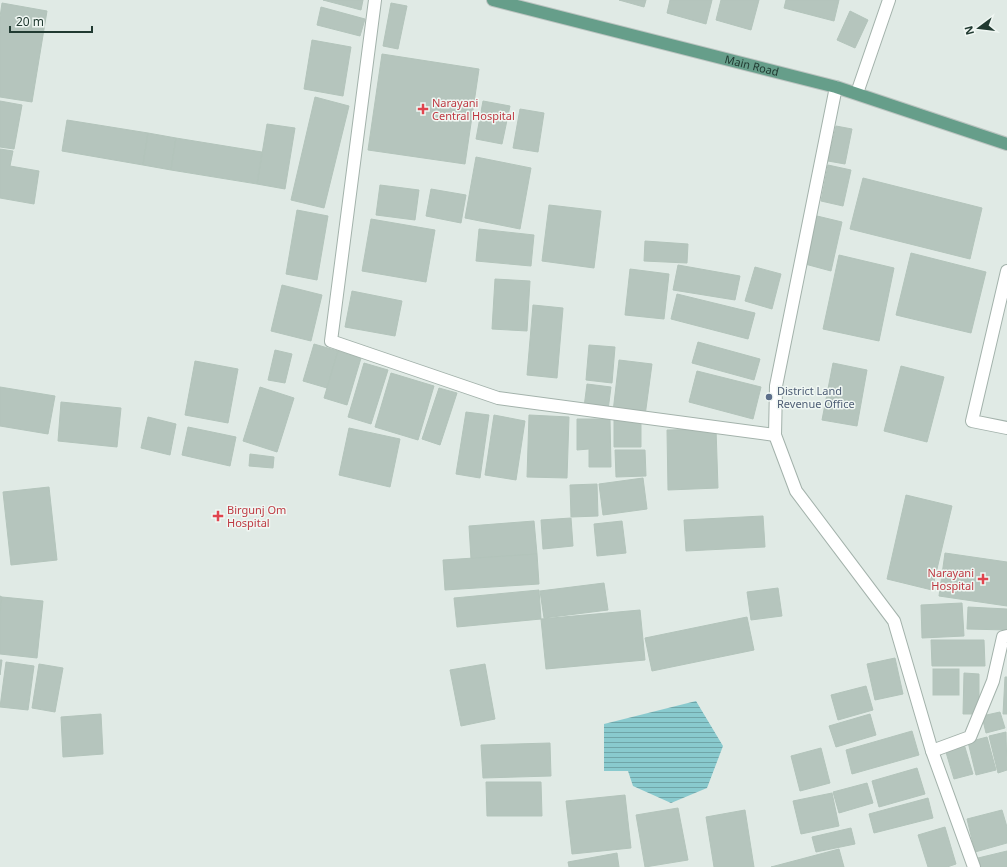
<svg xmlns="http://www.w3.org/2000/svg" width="1007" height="867" font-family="'Noto Sans',sans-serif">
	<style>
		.water { fill: url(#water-rules) }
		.building { fill: #b5c5bd; stroke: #b3c4bb }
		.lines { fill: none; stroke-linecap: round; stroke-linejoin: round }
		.minor-casing { stroke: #a3b2ab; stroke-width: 14 }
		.major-casing { stroke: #bcc4c1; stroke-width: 14 }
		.minor { stroke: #fff; stroke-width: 12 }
		.major { stroke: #669e8a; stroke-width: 12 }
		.health-dot { fill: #e0444e; stroke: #f0f7f3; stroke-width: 1.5 }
		.service-dot { fill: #5c6f8a; stroke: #f0f7f3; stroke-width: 1.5 }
		.labels { text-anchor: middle; stroke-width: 3; stroke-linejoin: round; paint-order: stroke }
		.street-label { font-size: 11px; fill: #213a31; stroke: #f0f7f3 }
		.health-label { font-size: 11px; fill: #be3a42; stroke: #f0f7f3; text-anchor: start }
		.service-label { font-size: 11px; fill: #4e5e75; stroke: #f0f7f3; text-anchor: start }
	</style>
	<defs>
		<pattern id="water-rules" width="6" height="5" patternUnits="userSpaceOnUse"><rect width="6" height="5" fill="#89cace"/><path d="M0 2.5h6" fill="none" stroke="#70a5a8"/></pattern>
	</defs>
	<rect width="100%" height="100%" fill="#e0eae5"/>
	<!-- water -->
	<polygon class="water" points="696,701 723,746 707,788 671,803 633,786 628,771 604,771 604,724"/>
	<!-- building -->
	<g class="building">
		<polygon points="323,0 363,0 361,10"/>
		<polygon points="619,0 646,0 644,7"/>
		<polygon points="670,0 712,0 706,24 667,13"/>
		<polygon points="721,0 759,0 751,30 716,20"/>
		<polygon points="786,0 839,0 834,21 784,8"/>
		<polygon points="2,3 47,11 32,102 0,97 0,17"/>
		<polygon points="391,3 407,6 398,49 383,46"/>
		<polygon points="321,7 365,19 360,36 317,25"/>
		<polygon points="850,11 868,20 855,48 837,40"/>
		<polygon points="312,40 351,47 343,96 304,89"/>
		<polygon points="382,54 479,69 465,164 368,150"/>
		<polygon points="315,97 349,106 324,208 291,200"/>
		<polygon points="0,101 22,105 14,149 0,147"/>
		<polygon points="483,101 510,106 502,144 476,139"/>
		<polygon points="520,109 544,113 538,152 513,148"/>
		<polygon points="67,120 148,133 143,165 62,151"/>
		<polygon points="267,124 295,128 285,189 257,184"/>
		<polygon points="836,126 852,129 845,164 828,161"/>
		<polygon points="148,133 176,138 171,170 143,165"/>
		<polygon points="176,138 262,152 257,184 171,170"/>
		<polygon points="0,149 13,151 10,166 39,171 34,204 0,198"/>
		<polygon points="476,157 531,168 520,229 465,218"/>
		<polygon points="828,165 851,170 843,206 821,201"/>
		<polygon points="863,178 982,208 970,259 850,229"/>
		<polygon points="380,185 419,190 415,220 376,215"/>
		<polygon points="431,189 466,195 461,223 426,216"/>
		<polygon points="549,205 601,211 594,268 542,261"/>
		<polygon points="297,210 328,216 317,280 286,274"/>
		<polygon points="817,216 842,222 831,271 805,264"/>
		<polygon points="371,219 435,230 426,282 362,271"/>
		<polygon points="479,229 534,235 531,266 476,261"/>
		<polygon points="645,241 688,244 687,263 644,261"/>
		<polygon points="911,253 986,272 971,333 896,315"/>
		<polygon points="839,255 894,268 879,341 823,329"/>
		<polygon points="678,265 740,276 735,300 673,290"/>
		<polygon points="755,267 781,274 772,309 745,301"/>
		<polygon points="630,269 669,274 664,319 625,315"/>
		<polygon points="495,279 530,281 527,331 492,329"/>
		<polygon points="282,285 322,295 311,341 271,331"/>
		<polygon points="352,291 402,301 395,336 345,327"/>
		<polygon points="677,294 755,313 748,339 671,319"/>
		<polygon points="533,305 563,308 557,378 527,375"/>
		<polygon points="698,342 760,359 754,380 692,363"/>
		<polygon points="314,344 338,351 327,388 303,381"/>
		<polygon points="589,345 615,347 612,383 586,380"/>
		<polygon points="275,350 292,354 285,383 268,380"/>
		<polygon points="338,351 361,358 347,405 324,398"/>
		<polygon points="619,360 652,364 645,416 613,412"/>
		<polygon points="195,361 238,369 228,423 185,415"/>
		<polygon points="364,363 388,370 371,424 348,417"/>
		<polygon points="833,363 867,370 857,426 822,420"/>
		<polygon points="901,366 944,377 927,442 884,431"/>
		<polygon points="697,371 761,387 753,419 689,402"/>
		<polygon points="391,373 434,386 418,440 375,427"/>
		<polygon points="587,384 611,387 608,410 584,407"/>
		<polygon points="0,387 55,396 48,434 0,426"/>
		<polygon points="260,387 294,398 277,452 243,441"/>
		<polygon points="439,388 457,393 440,445 422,439"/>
		<polygon points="61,402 121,408 117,447 58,441"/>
		<polygon points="466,412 489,415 480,478 456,474"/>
		<polygon points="494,415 525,421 516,480 485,475"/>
		<polygon points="529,415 569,417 567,478 527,477"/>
		<polygon points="148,417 176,424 170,455 141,448"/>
		<polygon points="577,419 610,419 611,467 589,467 589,449 577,450"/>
		<polygon points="614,419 641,420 641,447 614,447"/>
		<polygon points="188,427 236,437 230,466 182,455"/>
		<polygon points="349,428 400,439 390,487 339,475"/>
		<polygon points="716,429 718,488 668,490 667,430"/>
		<polygon points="615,450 645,450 646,476 616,477"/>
		<polygon points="250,454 274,457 273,468 249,466"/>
		<polygon points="643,478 647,509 603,515 599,484"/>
		<polygon points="597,484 598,516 571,517 570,485"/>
		<polygon points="49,487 57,560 11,565 3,492"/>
		<polygon points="906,495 952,506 932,590 887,579"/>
		<polygon points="763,516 765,547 686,551 684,520"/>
		<polygon points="571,518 573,546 543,549 541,520"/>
		<polygon points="534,521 537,554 471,559 469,526"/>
		<polygon points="622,521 626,553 597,556 594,524"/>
		<polygon points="945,553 1007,562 1007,606 939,596"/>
		<polygon points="537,554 539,584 445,590 443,560"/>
		<polygon points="604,583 608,610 544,618 540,591"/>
		<polygon points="778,588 782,616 751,620 747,592"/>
		<polygon points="539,590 541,619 457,627 454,598"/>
		<polygon points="0,596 2,597 0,614"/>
		<polygon points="2,597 43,601 37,658 0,654 0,614"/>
		<polygon points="962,603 964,636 922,638 921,605"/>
		<polygon points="968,607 1007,609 1007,630 967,629"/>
		<polygon points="640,610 645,660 546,669 541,619"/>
		<polygon points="747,617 754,650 652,671 645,638"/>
		<polygon points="931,640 984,640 985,666 932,666"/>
		<polygon points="895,658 903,694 875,700 867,664"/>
		<polygon points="0,660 2,660 0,675"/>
		<polygon points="6,662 34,666 28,710 0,707"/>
		<polygon points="39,664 63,668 55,712 32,708"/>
		<polygon points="485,664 495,719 461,726 450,670"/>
		<rect x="933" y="669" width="26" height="26"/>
		<polygon points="964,673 979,674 979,714 963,714"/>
		<polygon points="1005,677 1007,677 1007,714 1003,714"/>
		<polygon points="866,686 873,710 838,720 831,695"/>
		<polygon points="1000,712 1005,728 986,733 982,716"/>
		<polygon points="101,714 103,754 63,757 61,717"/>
		<polygon points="870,714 876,735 836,747 829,726"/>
		<polygon points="912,731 919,755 852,774 846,750"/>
		<polygon points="1006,732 1007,770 998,773 989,736"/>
		<polygon points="987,737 996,770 976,775 968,742"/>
		<polygon points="550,743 551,776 483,778 481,745"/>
		<polygon points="964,744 973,774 954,779 945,749"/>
		<polygon points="821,748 830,783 800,791 791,756"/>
		<polygon points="917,768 925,794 879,807 872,781"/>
		<polygon points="486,782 541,782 542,816 487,816"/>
		<polygon points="867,783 873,803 839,813 833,792"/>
		<polygon points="832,793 839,826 801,834 793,801"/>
		<polygon points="625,795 631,848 572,854 566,801"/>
		<polygon points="928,798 933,818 874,833 869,814"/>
		<polygon points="678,808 688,860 645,867 636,815"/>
		<polygon points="745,810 754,867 714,867 706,817"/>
		<polygon points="1002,810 1007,827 1007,843 975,852 967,819"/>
		<polygon points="945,827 956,864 947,867 928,867 918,835"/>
		<polygon points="851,828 855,844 816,852 812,837"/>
		<polygon points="839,849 844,867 771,867"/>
		<polygon points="1007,851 1007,867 980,867 978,858"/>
		<polygon points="617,853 619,867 569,867 568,862"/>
	</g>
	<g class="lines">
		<defs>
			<g id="minor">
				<polyline points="375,0 331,341 498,398 775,435"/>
				<polyline points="836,87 776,386 775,435 796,491 894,621 932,751 974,867"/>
				<polyline points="857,93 889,0"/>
				<polyline points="1007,271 972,421 1007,428"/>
				<polyline points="932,751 970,737 993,681 1003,637 1007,636"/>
			</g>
			<g id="major">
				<path id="s1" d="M493,0L836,87L1007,144"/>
			</g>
		</defs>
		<!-- minor casing -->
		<use href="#minor" class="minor-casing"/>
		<!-- major casing -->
		<use href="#major" class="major-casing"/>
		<!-- minor -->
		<use href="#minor" class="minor"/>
		<!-- major -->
		<use href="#major" class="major"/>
	</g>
	<!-- markers -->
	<g class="health-dot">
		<path d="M421 103h4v4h4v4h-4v4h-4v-4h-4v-4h4z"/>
		<path d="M216 510h4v4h4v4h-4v4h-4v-4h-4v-4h4z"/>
		<path d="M981 573h4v4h4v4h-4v4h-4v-4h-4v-4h4z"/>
	</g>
	<circle class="service-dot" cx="769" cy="397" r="4"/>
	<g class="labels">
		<!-- street labels -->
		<g class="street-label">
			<text dy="4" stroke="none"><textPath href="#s1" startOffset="267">Main Road</textPath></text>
		</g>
		<!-- health labels -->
		<g class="health-label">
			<text x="432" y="107">Narayani<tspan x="432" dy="13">Central Hospital</tspan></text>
			<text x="227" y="514">Birgunj Om<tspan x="227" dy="13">Hospital</tspan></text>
			<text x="974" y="577" text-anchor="end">Narayani<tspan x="974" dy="13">Hospital</tspan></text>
		</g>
		<!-- service labels -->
		<g class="service-label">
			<text x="777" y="395">District Land<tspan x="777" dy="13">Revenue Office</tspan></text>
		</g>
	</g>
	<!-- north arrow -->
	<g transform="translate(979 28) rotate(255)" stroke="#f0f7f3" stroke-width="3" paint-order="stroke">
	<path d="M0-3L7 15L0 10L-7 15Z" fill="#213a31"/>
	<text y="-6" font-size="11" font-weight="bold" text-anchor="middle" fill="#213a31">N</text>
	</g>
	<!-- scale -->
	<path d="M10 26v6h82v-6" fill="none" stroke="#213a31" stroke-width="2"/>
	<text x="16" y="26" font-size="12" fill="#213a31" stroke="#f0f7f3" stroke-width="3" paint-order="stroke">20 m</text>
</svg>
